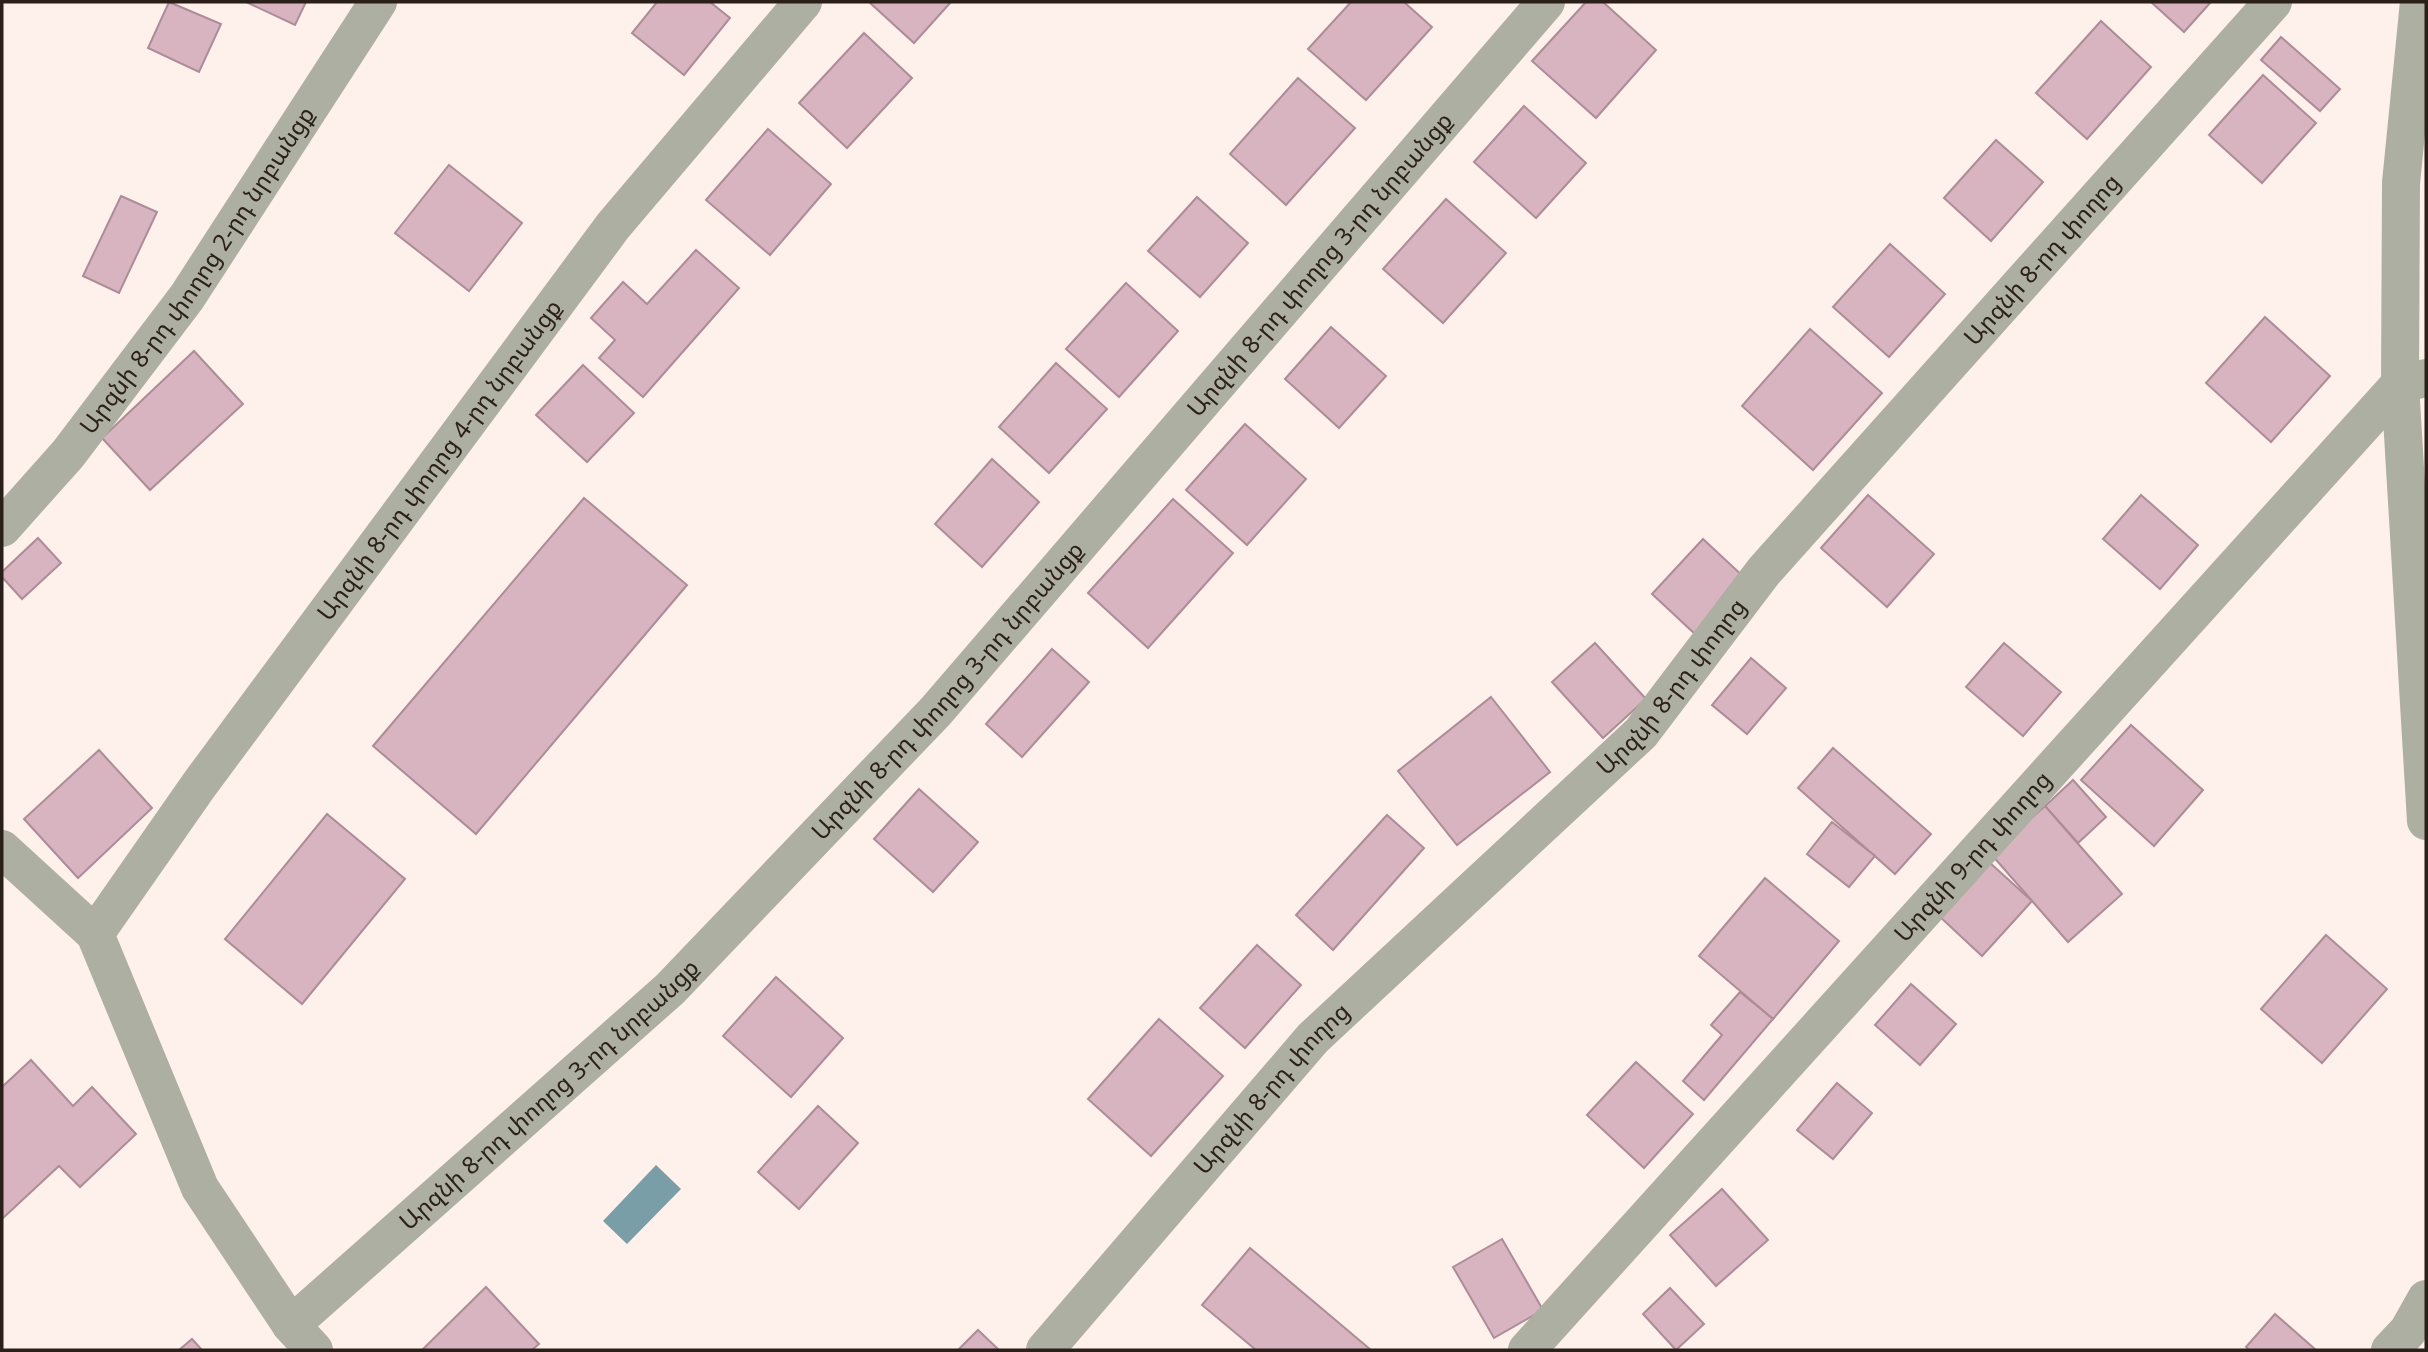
<svg xmlns="http://www.w3.org/2000/svg" width="2428" height="1352" font-family="Georgia,'Noto Sans Armenian',serif">
	<style>
		.water { fill: #7a9ea8 }
		.building { fill: #d7b4bf; stroke: #ad8c97; stroke-width: 2 }
		.lines { fill: none; stroke-linecap: round; stroke-linejoin: round }
		.street { stroke: #adafa2; stroke-width: 38 }
		.labels { text-anchor: middle; stroke-width: 5; stroke-linejoin: round; paint-order: stroke }
		.street-label { font-size: 24px; fill: #2b1f1a; stroke: #fff }
	</style>
	<rect width="100%" height="100%" fill="#fef0eb"/>
	<!-- water -->
	<polygon class="water" points="656,1165 681,1189 627,1244 603,1221"/>
	<!-- building -->
	<g class="building">
		<polygon points="169,2 221,24 199,72 148,48"/>
		<polygon points="246,2 306,2 295,25"/>
		<polygon points="657,2 710,2 730,18 684,75 632,33"/>
		<polygon points="869,2 951,2 914,43"/>
		<polygon points="1351,2 1404,2 1432,27 1366,100 1308,49"/>
		<polygon points="1586,2 1603,2 1656,50 1596,118 1532,61"/>
		<polygon points="2151,2 2211,2 2184,32"/>
		<polygon points="2101,21 2151,67 2087,139 2036,93"/>
		<polygon points="864,33 912,78 847,148 799,103"/>
		<polygon points="2281,37 2340,89 2320,111 2261,60"/>
		<polygon points="2263,75 2316,123 2262,183 2209,135"/>
		<polygon points="1298,78 1355,128 1286,205 1230,154"/>
		<polygon points="1524,106 1586,163 1536,218 1474,162"/>
		<polygon points="768,129 831,184 770,255 706,200"/>
		<polygon points="1996,140 2043,182 1991,241 1944,198"/>
		<polygon points="449,165 522,223 469,291 395,233"/>
		<polygon points="121,196 157,212 119,293 83,276"/>
		<polygon points="1197,197 1248,243 1200,297 1148,251"/>
		<polygon points="1446,199 1506,253 1443,323 1383,269"/>
		<polygon points="1890,244 1945,294 1889,357 1833,307"/>
		<polygon points="696,250 739,288 643,397 599,358 615,340 591,318 623,282 647,304"/>
		<polygon points="1126,283 1178,331 1119,397 1066,349"/>
		<polygon points="2265,317 2330,376 2271,442 2206,383"/>
		<polygon points="1331,327 1386,376 1339,428 1285,379"/>
		<polygon points="1810,329 1882,393 1813,470 1742,406"/>
		<polygon points="194,351 243,404 150,490 102,438"/>
		<polygon points="1056,363 1107,409 1049,473 999,427"/>
		<polygon points="583,365 634,413 587,462 536,415"/>
		<polygon points="1245,424 1306,479 1247,545 1186,490"/>
		<polygon points="992,459 1039,502 982,567 935,524"/>
		<polygon points="1868,495 1934,554 1887,607 1821,548"/>
		<polygon points="2141,495 2198,545 2160,589 2103,539"/>
		<polygon points="584,498 687,585 476,834 373,746"/>
		<polygon points="1173,499 1233,553 1148,648 1088,593"/>
		<polygon points="38,538 61,563 22,599 2,577 2,572"/>
		<polygon points="1703,539 1746,579 1695,634 1652,594"/>
		<polygon points="1595,643 1646,699 1603,738 1552,682"/>
		<polygon points="2004,643 2061,692 2023,736 1966,687"/>
		<polygon points="1052,649 1089,682 1022,757 986,724"/>
		<polygon points="1751,658 1786,688 1747,734 1712,705"/>
		<polygon points="1491,697 1550,772 1457,845 1398,771"/>
		<polygon points="2131,725 2203,790 2154,846 2081,780"/>
		<polygon points="1833,748 1931,834 1895,874 1798,788"/>
		<polygon points="99,750 152,808 78,878 24,819"/>
		<polygon points="2073,780 2106,817 2078,843 2045,806"/>
		<polygon points="919,789 978,842 933,892 874,839"/>
		<polygon points="2045,806 2122,894 2068,942 1991,854"/>
		<polygon points="327,814 405,879 302,1004 225,939"/>
		<polygon points="1387,815 1424,848 1333,950 1296,915"/>
		<polygon points="1832,822 1875,856 1849,887 1807,854"/>
		<polygon points="1989,862 2032,901 1982,956 1939,916"/>
		<polygon points="1765,878 1839,941 1773,1019 1699,956"/>
		<polygon points="2326,935 2387,989 2322,1063 2261,1009"/>
		<polygon points="1257,945 1301,985 1245,1048 1200,1008"/>
		<polygon points="776,977 843,1038 791,1097 723,1036"/>
		<polygon points="1911,984 1956,1024 1920,1065 1875,1025"/>
		<polygon points="1740,992 1773,1019 1704,1100 1683,1081 1722,1035 1711,1025"/>
		<polygon points="1159,1019 1223,1076 1151,1156 1088,1099"/>
		<polygon points="31,1060 73,1106 92,1087 136,1134 80,1187 59,1166 2,1219 2,1087"/>
		<polygon points="1636,1062 1693,1114 1644,1168 1587,1115"/>
		<polygon points="1837,1083 1872,1113 1833,1159 1797,1130"/>
		<polygon points="818,1106 858,1143 799,1209 758,1172"/>
		<polygon points="1722,1189 1768,1240 1716,1286 1670,1235"/>
		<polygon points="1502,1239 1543,1310 1494,1338 1453,1267"/>
		<polygon points="1250,1248 1371,1350 1256,1350 1202,1305"/>
		<polygon points="486,1287 539,1344 532,1350 422,1350"/>
		<polygon points="1670,1288 1704,1324 1676,1350 1643,1314"/>
		<polygon points="2275,1314 2316,1350 2249,1350 2246,1347"/>
		<polygon points="978,1330 999,1350 958,1350"/>
		<polygon points="192,1339 202,1350 179,1350"/>
	</g>
	<g class="lines">
		<!-- street -->
		<g class="street">
			<polyline points="2419,2 2401,183 2400,384 2426,821"/>
			<path id="s1" d="M2,528L68,454L187,297L378,2"/>
			<polyline points="2,849 95,934 200,1188 291,1325 314,1350"/>
			<path id="s2" d="M95,934L199,785L613,226L803,2"/>
			<path id="s3" d="M291,1325L670,989L936,711L1546,2"/>
			<path id="s4" d="M1045,1350L1313,1038L1641,733L1764,571L2273,2"/>
			<path id="s5" d="M1527,1350L2400,384L2426,378"/>
			<polyline points="2390,1350 2408,1331 2426,1299"/>
		</g>
	</g>
	<g class="labels">
		<!-- street labels -->
		<g class="street-label">
			<text dy="8" stroke="none"><textPath href="#s4" startOffset="1480">Արզնի 8-րդ փողոց</textPath></text>
			<text dy="8" stroke="none"><textPath href="#s3" startOffset="1480">Արզնի 8-րդ փողոց 3-րդ նրբանցք</textPath></text>
			<text dy="8" stroke="none"><textPath href="#s1" startOffset="324">Արզնի 8-րդ փողոց 2-րդ նրբանցք</textPath></text>
			<text dy="8" stroke="none"><textPath href="#s2" startOffset="586">Արզնի 8-րդ փողոց 4-րդ նրբանցք</textPath></text>
			<text dy="8" stroke="none"><textPath href="#s4" startOffset="914">Արզնի 8-րդ փողոց</textPath></text>
			<text dy="8" stroke="none"><textPath href="#s3" startOffset="914">Արզնի 8-րդ փողոց 3-րդ նրբանցք</textPath></text>
			<text dy="8" stroke="none"><textPath href="#s5" startOffset="665">Արզնի 9-րդ փողոց</textPath></text>
			<text dy="8" stroke="none"><textPath href="#s4" startOffset="346">Արզնի 8-րդ փողոց</textPath></text>
			<text dy="8" stroke="none"><textPath href="#s3" startOffset="346">Արզնի 8-րդ փողոց 3-րդ նրբանցք</textPath></text>
		</g>
	</g>
	<!-- border -->
	<rect width="2428" height="1352" fill="none" stroke="#2b1f1a" stroke-width="7"/>
</svg>
